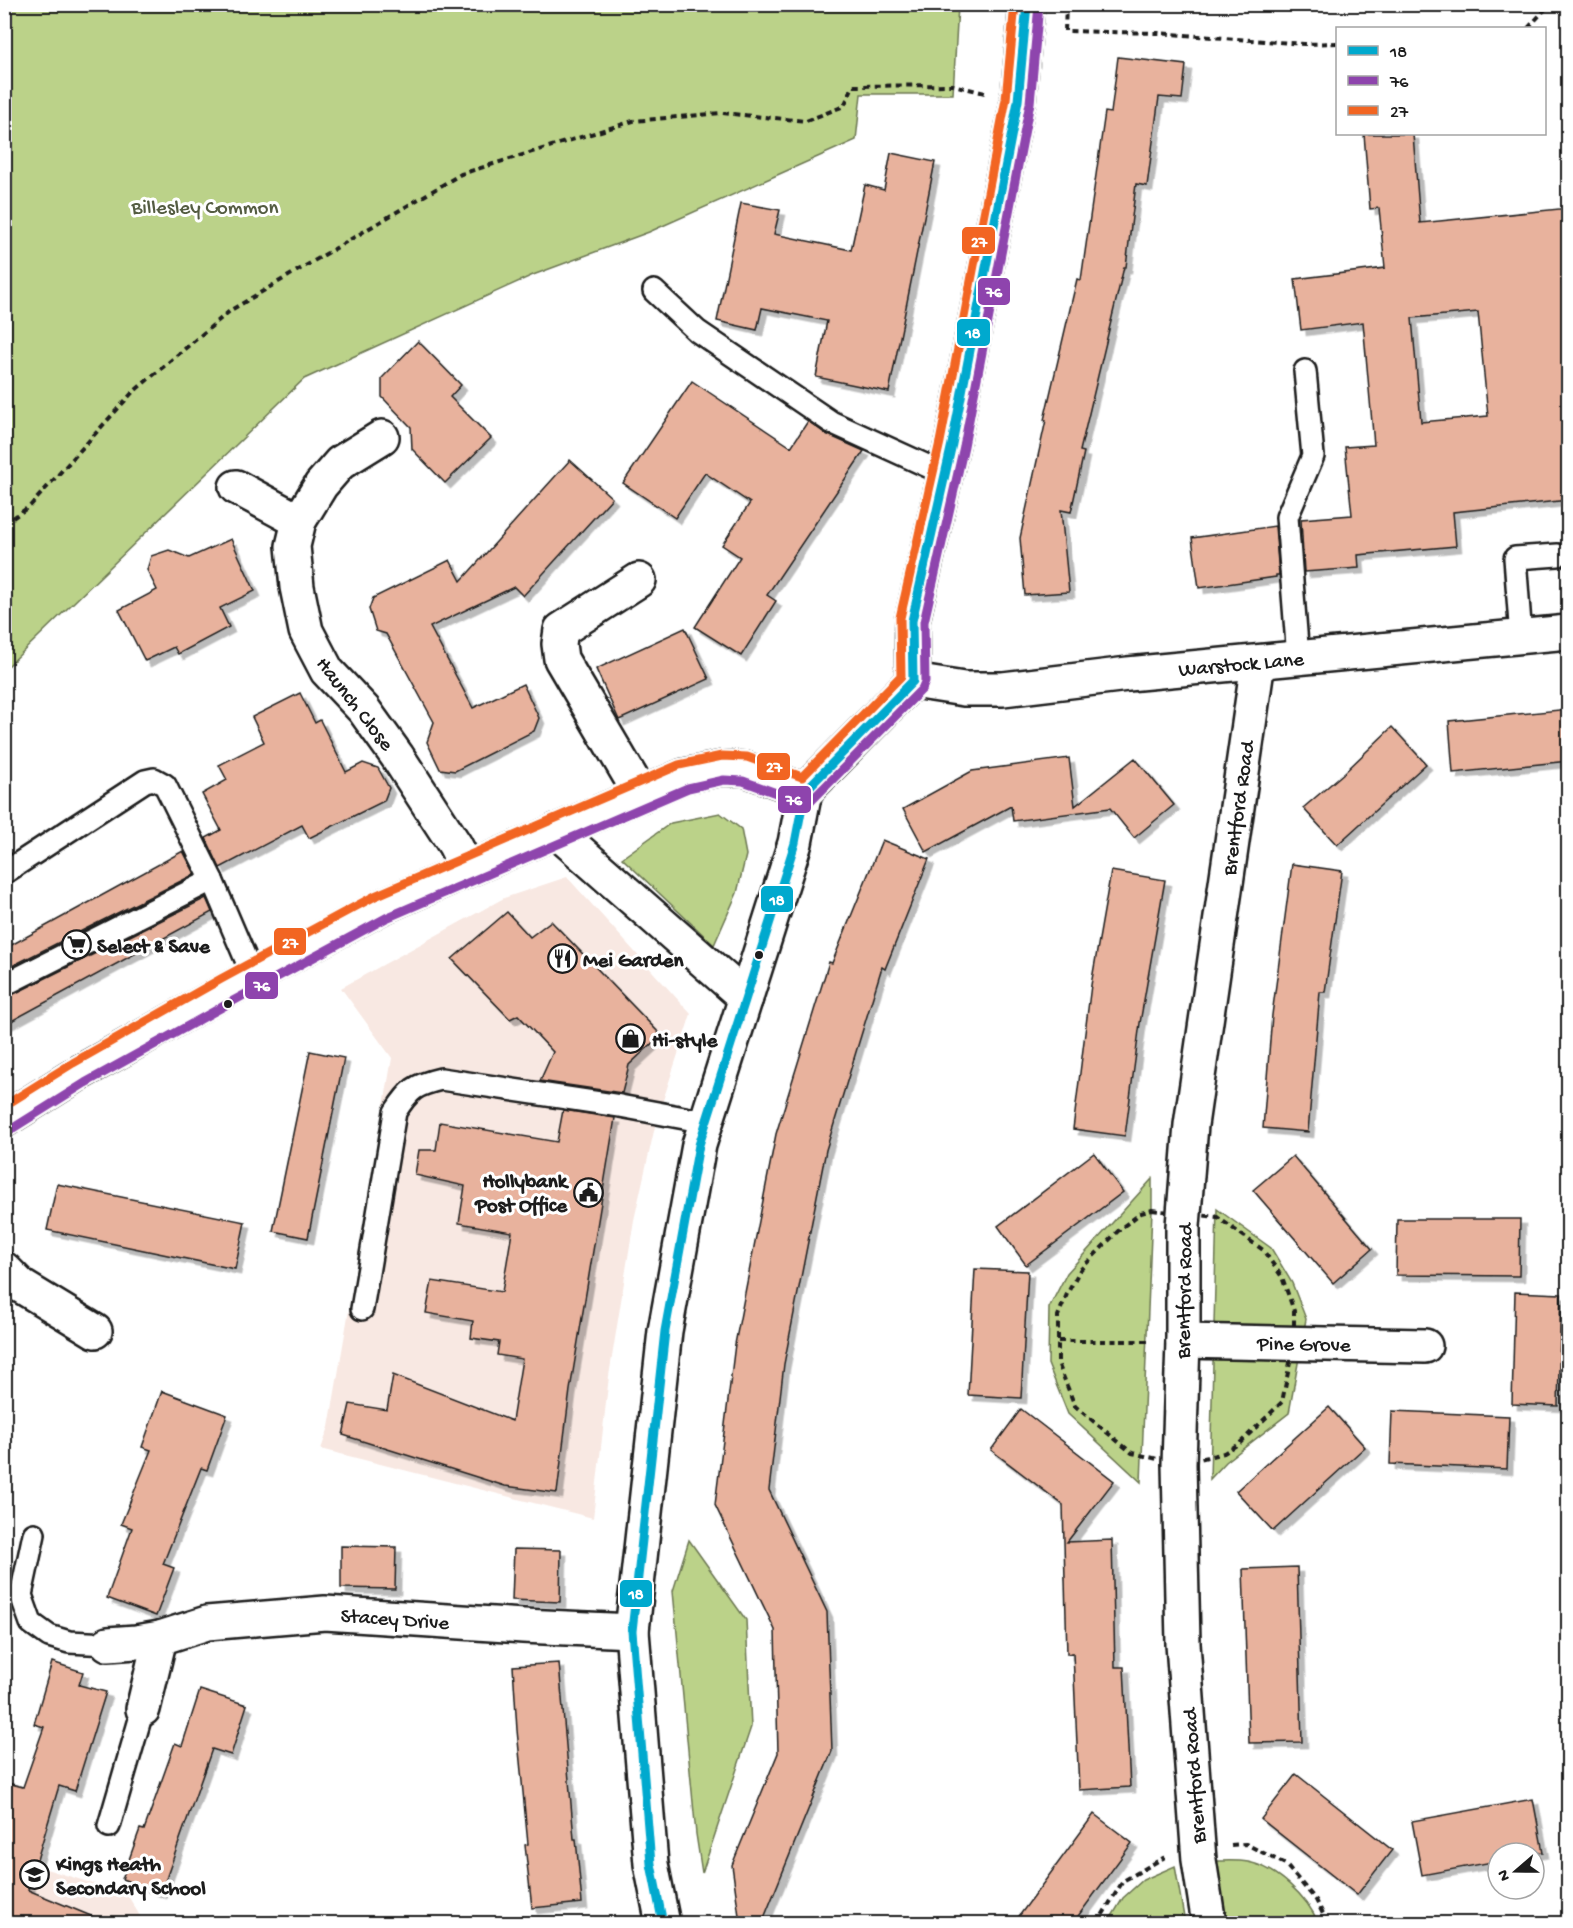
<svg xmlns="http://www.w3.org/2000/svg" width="1573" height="1928" font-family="'Gochi Hand',sans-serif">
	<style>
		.built { fill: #f8e8e2 }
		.green { fill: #bbd289; stroke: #6c7752; stroke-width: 1.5 }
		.building { fill: #e8b29d; stroke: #1c1c1c; stroke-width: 1.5; fill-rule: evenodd; filter: url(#shadow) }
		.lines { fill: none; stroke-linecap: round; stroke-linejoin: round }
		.service-casing { stroke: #1c1c1c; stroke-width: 26 }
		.minor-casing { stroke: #1c1c1c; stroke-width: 38 }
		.tertiary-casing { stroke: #1c1c1c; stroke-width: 38 }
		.path { stroke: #1c1c1c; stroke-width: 4; stroke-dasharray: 6 4.5; stroke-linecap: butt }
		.service { stroke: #fff; stroke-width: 21 }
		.minor { stroke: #fff; stroke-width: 33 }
		.tertiary { stroke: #fff; stroke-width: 33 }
		.bus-1-casing { stroke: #fff; stroke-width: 14 }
		.bus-2-casing { stroke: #fff; stroke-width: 14 }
		.bus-3-casing { stroke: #fff; stroke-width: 14 }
		.bus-1 { stroke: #00a9ce; stroke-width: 9 }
		.bus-2 { stroke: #8e44ad; stroke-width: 9 }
		.bus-3 { stroke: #f26522; stroke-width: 9 }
		.bus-dot { fill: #1c1c1c; stroke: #fff; stroke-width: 2 }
		.labels { text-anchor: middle; stroke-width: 6; stroke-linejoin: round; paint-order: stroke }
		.park-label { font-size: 21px; fill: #545c42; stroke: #fff }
		.street-label { font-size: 21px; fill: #1c1c1c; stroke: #fff }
		.poi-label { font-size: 21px; font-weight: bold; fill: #1c1c1c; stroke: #fff; text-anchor: start }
		.line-badge { stroke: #fff; stroke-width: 2 }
		.badge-label { font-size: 16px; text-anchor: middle; font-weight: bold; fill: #fff }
	</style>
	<defs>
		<filter id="shadow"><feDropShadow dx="5.5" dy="5.5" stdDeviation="0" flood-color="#0004"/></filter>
	</defs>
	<rect width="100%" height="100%" fill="#fff"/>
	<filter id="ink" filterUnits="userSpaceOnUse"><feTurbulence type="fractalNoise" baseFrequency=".0167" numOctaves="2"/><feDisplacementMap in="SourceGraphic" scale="12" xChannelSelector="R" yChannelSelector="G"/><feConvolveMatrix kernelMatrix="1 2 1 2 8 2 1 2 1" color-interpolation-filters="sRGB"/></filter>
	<g filter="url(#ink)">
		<!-- built -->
		<g class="built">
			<polygon points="567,877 691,1014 656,1122 634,1220 609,1376 593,1518 321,1449 329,1427 392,1058 341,988 504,898"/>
			<polygon points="4,1856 127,1894 144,1923 5,1923"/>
		</g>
		<!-- green -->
		<g class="green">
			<polygon points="5,4 958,4 958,5 953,94 861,94 856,140 649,232 533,275 304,379 5,669"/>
			<polygon points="720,813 741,829 746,855 737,893 714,945 622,858 671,823"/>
			<polygon points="1152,1179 1152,1210 1141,1482 1068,1414 1048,1364 1049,1308 1067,1273"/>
			<polygon points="1217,1209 1271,1248 1292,1283 1306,1319 1289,1413 1226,1462 1210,1479"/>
			<polygon points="689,1540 746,1620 751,1727 702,1873 696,1834 673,1591"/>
			<path d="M1214,1861C1225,1861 1237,1860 1248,1862C1276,1867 1308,1897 1318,1923H1225Z"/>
			<polygon points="1175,1866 1185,1923 1108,1923 1123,1898 1143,1880"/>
		</g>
		<!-- building -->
		<g class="building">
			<polygon points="1118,57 1186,65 1182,99 1159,97 1147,186 1136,184 1126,267 1124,267 1080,451 1084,452 1071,512 1061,510 1069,592 1025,595 1020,538 1046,420 1044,420 1077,279 1081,280 1105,112 1111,113"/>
			<path d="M1364,134H1413L1420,223L1569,208V283H1562L1569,342V500L1453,512L1456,546L1358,555L1359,568L1304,572L1301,519L1352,515L1345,447L1374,445L1363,322L1301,330L1295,279L1385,268L1379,208L1370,209ZM1478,312L1488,416L1421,422L1412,318Z"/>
			<polygon points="891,153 935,162 889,392 816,377 827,321 762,308 757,330 717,321 741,203 780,210 774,234 851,250 865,185 884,190"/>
			<polygon points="418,341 461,385 450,397 491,438 445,483 412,449 411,427 382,397 382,378"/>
			<polygon points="692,381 791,447 808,421 826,434 864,451 767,595 776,601 741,656 695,627 740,557 722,545 750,503 705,473 675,518 623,483"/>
			<polygon points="570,460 612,498 523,596 514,587 430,627 473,708 523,684 539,718 534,731 455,771 440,769 427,742 434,722 386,634 376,631 369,609 373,598 450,560 461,581"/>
			<polygon points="1275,526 1279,575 1276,575 1276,577 1199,588 1192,538"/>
			<polygon points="231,539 255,591 220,608 229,627 178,654 174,647 145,661 119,610 157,590 147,570 151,556 169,550 189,558"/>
			<polygon points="685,628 709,679 619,720 596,669"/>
			<polygon points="300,693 315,723 320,720 346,772 363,763 378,768 389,788 384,801 309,838 302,825 220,868 206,838 221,830 202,794 227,780 219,765 264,742 252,717"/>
			<polygon points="1569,709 1569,761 1453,773 1449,721"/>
			<polygon points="1392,727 1426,764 1337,845 1303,808 1345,772"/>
			<polygon points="1069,758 1075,806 1135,758 1174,805 1134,838 1110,808 1013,821 1011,806 926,852 903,809 972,771"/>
			<polygon points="882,840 929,859 885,969 882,967 826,1150 784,1364 769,1490 827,1612 832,1751 762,1923 740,1923 732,1865 778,1753 775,1630 715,1505 735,1344 776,1134 829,962 832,963"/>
			<polygon points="183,851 195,874 4,970 4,949"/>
			<polygon points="1292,864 1342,871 1325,992 1320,992 1308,1132 1263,1128 1272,1015"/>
			<polygon points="1111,871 1165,880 1140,1023 1125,1136 1073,1129 1091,985"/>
			<polygon points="206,898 212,912 4,1025 4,995 14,994"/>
			<polygon points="507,912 530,937 551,921 661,1035 629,1065 622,1093 540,1081 553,1052 518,1015 510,1019 452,959"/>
			<polygon points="310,1051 344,1058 308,1238 273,1231"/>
			<polygon points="563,1110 615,1118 570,1390 557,1493 505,1486 343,1435 350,1404 387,1410 393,1375 512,1421 522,1359 497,1355 499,1342 471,1338 473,1321 426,1313 432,1281 502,1292 512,1232 459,1223 465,1186 415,1175 419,1150 436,1150 440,1122 557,1142"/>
			<polygon points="1094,1153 1123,1192 1026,1265 998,1226"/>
			<polygon points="1293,1156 1372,1249 1333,1283 1253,1190"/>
			<polygon points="57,1184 245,1222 235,1269 47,1230"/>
			<polygon points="1397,1219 1520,1219 1519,1276 1396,1275"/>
			<polygon points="975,1269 1028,1271 1021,1398 968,1395"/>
			<polygon points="1515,1292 1561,1294 1558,1406 1512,1404"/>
			<polygon points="162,1391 227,1415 207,1470 201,1468 163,1564 174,1568 156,1616 107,1598 132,1528 121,1524 151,1450 142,1447"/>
			<polygon points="1329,1407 1365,1447 1273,1531 1236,1491"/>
			<polygon points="1021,1409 1114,1481 1067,1542 1112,1540 1115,1667 1124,1667 1130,1787 1079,1790 1073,1653 1067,1654 1063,1505 991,1450"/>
			<polygon points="1392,1411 1509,1416 1507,1469 1390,1464"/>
			<polygon points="341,1546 396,1547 395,1589 341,1588"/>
			<polygon points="514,1549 561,1550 560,1602 512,1600"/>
			<polygon points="1297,1567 1302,1742 1249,1743 1243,1569"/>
			<polygon points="52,1662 83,1672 79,1685 106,1692 75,1791 59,1786 28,1890 108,1923 4,1923 4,1782 23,1787 44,1727 34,1724"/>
			<polygon points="559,1663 574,1839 576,1839 582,1903 532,1908 525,1845 528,1844 517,1730 513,1666"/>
			<polygon points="200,1690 247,1705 231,1755 212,1749 161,1893 122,1879 140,1829 144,1830 175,1743 182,1746"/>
			<polygon points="1296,1774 1392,1850 1357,1895 1261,1819"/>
			<polygon points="1533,1799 1543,1852 1534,1854 1498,1853 1498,1861 1422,1875 1412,1821"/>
			<polygon points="1094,1814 1132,1843 1073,1923 1014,1923"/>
		</g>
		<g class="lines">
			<defs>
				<g id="service">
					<polyline points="654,291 697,331 831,422 945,474"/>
					<polyline points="1521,638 1515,558 1558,555"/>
					<polyline points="1298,658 1287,517 1313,456 1305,371"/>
					<polyline points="4,873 145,781 154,779 165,785 212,880 253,976"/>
					<polyline points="8,983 212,880"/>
					<path d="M362,1309L395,1112C410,1089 415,1085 441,1079L620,1106L706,1122"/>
					<polyline points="34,1534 21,1595 31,1623 49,1636 69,1642 108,1644"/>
					<polyline points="109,1826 143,1709"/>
				</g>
				<g id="minor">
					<polyline points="382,437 340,463 321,485 299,521 293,546 297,587 306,631 327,671 364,710 397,756 455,845 467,869"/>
					<polyline points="236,487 299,521"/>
					<polyline points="639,580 561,630 559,644 561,659 641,795"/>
					<polyline points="913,681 964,689 1003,689 1128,674 1568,632"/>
					<polyline points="556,831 746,998"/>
					<polyline points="4,1269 21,1286 95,1331"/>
					<polyline points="1183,1341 1425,1346"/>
					<polyline points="108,1644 136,1642 160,1638 207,1623 325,1613 523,1626 632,1631"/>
					<polyline points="143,1709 160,1638"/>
					<polyline points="1209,1924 1199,1860 1183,1644 1179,1464 1183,1341 1183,1226 1191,1125 1258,662"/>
				</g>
				<g id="tertiary">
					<polyline points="4,1120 79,1073 227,990 381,907 684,776 723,768 745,769 805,791"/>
					<polyline points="663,1924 651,1864 632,1631 665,1331 699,1145 795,843 805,791 913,681 912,621 952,444 1018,101 1027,4"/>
				</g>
			</defs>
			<!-- service casing -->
			<use href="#service" class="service-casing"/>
			<!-- minor casing -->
			<use href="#minor" class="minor-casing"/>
			<!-- tertiary casing -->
			<use href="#tertiary" class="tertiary-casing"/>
			<!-- path -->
			<g class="path">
				<polyline points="1066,4 1065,31 1158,33 1304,44 1338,43"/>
				<polyline points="1528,28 1550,4"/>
				<polyline points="4,524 30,506 132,393 231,310 461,174 633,121 722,113 806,121 844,106 853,86 953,85 985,93"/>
				<polygon points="1152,1210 1217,1217 1263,1250 1282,1277 1294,1311 1294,1343 1282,1402 1240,1443 1224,1453 1179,1464 1132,1453 1075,1406 1058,1363 1058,1316 1067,1294 1080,1270 1121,1228 1141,1213"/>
				<polyline points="1058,1341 1150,1341"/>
				<polyline points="1231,1845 1246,1844 1285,1864 1316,1900 1328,1924"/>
				<polyline points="1097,1924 1123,1881 1165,1857"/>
			</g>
			<!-- service -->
			<use href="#service" class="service"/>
			<!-- minor -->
			<use href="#minor" class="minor"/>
			<!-- tertiary -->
			<use href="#tertiary" class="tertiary"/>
			<defs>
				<polyline id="bus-1" points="663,1924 651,1864 632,1631 665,1331 699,1145 795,843 805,791 913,681 912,621 952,444 1018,101 1027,4"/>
				<polyline id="bus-2" points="10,1130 85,1083 233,1001 386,918 688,788 724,780 743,781 801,802 810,802 922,689 925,682 924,622 964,446 1030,103 1039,5"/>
				<polyline id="bus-3" points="4,1106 73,1063 221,979 375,896 679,765 722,756 747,757 802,777 901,676 900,618 940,442 1006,99 1015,4"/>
			</defs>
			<!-- bus-1 casing -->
			<use href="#bus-1" class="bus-1-casing"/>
			<!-- bus-2 casing -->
			<use href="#bus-2" class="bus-2-casing"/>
			<!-- bus-3 casing -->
			<use href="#bus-3" class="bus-3-casing"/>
			<!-- bus-1 -->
			<use href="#bus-1" class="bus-1"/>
			<!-- bus-2 -->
			<use href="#bus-2" class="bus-2"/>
			<!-- bus-3 -->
			<use href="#bus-3" class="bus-3"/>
		</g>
	</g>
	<!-- icons -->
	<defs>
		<symbol id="supermarket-ring" viewBox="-11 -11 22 22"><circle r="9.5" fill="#fff" stroke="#1c1c1c" stroke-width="1.5"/><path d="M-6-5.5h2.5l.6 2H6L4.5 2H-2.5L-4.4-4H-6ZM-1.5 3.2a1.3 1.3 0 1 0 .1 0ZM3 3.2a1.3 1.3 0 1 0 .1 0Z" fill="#1c1c1c"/></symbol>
		<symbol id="restaurant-ring" viewBox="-11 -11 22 22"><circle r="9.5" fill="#fff" stroke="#1c1c1c" stroke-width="1.5"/><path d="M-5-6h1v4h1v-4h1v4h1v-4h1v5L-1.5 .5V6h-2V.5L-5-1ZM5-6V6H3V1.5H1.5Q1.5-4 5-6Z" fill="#1c1c1c"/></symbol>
		<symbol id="shop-ring" viewBox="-11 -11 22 22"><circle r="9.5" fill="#fff" stroke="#1c1c1c" stroke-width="1.5"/><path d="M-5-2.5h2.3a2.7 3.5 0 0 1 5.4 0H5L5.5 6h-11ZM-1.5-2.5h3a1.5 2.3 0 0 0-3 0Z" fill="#1c1c1c"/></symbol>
		<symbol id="civic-ring" viewBox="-11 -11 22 22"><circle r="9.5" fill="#fff" stroke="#1c1c1c" stroke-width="1.5"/><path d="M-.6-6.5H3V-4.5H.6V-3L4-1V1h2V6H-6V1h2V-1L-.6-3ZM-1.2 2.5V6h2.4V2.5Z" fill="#1c1c1c"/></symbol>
		<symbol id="school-ring" viewBox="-11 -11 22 22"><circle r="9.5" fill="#fff" stroke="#1c1c1c" stroke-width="1.5"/><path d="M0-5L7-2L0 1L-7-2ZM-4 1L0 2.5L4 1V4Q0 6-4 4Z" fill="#1c1c1c"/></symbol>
	</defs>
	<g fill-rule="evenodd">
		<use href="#supermarket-ring" x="60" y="928" width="33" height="33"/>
		<use href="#restaurant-ring" x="546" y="942" width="33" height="33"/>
		<use href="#shop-ring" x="614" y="1022" width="33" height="33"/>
		<use href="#civic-ring" x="572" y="1176" width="33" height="33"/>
		<use href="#school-ring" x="18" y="1858" width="33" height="33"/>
	</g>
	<!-- markers -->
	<g class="bus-dot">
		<circle cx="759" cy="955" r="5"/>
		<circle cx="228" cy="1004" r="5"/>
	</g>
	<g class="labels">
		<!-- park labels -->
		<g class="park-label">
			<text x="205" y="213">Billesley Common</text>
		</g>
		<!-- street labels -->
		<g class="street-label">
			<text transform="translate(1241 663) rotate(-5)" y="7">Warstock Lane</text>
			<text transform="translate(356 703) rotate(52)" y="7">Haunch Close</text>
			<text transform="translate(1237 808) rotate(-82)" y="7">Brentford Road</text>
			<text transform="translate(1183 1291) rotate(-89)" y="7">Brentford Road</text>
			<text transform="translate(1304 1343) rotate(1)" y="7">Pine Grove</text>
			<text transform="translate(395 1618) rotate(4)" y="7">Stacey Drive</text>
			<text transform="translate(1193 1776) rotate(-94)" y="7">Brentford Road</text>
		</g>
		<!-- poi labels -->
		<g class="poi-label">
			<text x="97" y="952">Select &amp; Save</text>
			<text x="583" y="966">Mei Garden</text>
			<text x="652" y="1046">Hi-style</text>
			<text x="567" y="1187" text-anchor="end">Hollybank<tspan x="567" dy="24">Post Office</tspan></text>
			<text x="56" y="1870">Kings Heath<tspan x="56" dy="24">Secondary School</tspan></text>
		</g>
	</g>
	<g class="line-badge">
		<rect x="961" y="226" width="35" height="29" rx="6" fill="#f26522"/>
		<rect x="977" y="277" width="34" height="29" rx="6" fill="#8e44ad"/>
		<rect x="956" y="318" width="35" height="29" rx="6" fill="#00a9ce"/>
		<rect x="756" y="752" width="35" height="29" rx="6" fill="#f26522"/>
		<rect x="777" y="785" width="35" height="29" rx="6" fill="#8e44ad"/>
		<rect x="760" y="885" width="34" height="28" rx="6" fill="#00a9ce"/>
		<rect x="273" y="927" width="34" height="29" rx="6" fill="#f26522"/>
		<rect x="244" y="971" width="35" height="29" rx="6" fill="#8e44ad"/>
		<rect x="619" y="1579" width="34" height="29" rx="6" fill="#00a9ce"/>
	</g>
	<g class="badge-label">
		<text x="979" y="247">27</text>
		<text x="994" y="297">76</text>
		<text x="973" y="338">18</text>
		<text x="774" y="772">27</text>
		<text x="794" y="805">76</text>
		<text x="777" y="905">18</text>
		<text x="290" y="948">27</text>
		<text x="262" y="991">76</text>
		<text x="636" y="1599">18</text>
	</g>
	<!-- margin -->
	<rect width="1573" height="1928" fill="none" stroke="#fff" stroke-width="24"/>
	<rect x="12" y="12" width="1549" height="1904" fill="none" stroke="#1c1c1c" stroke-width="2" filter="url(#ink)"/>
	<!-- legend -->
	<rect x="1336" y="27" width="210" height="108" fill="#ffffff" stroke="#a4a4a4" stroke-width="1.5"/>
	<rect x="1348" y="46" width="30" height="9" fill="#00a9ce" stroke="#a4a4a4" stroke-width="1.5"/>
	<text x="1390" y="57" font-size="18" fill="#1c1c1c">18</text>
	<rect x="1348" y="76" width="30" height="9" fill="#8e44ad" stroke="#a4a4a4" stroke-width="1.5"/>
	<text x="1390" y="87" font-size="18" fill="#1c1c1c">76</text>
	<rect x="1348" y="106" width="30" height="9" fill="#f26522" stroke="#a4a4a4" stroke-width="1.5"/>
	<text x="1390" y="117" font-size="18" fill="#1c1c1c">27</text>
	<!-- north arrow -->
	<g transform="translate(1516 1871) rotate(250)"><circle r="28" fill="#ffffff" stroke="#a4a4a4" stroke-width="1.5"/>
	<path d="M0-4.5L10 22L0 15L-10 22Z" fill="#1c1c1c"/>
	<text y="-9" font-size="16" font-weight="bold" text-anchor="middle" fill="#1c1c1c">N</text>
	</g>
</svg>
